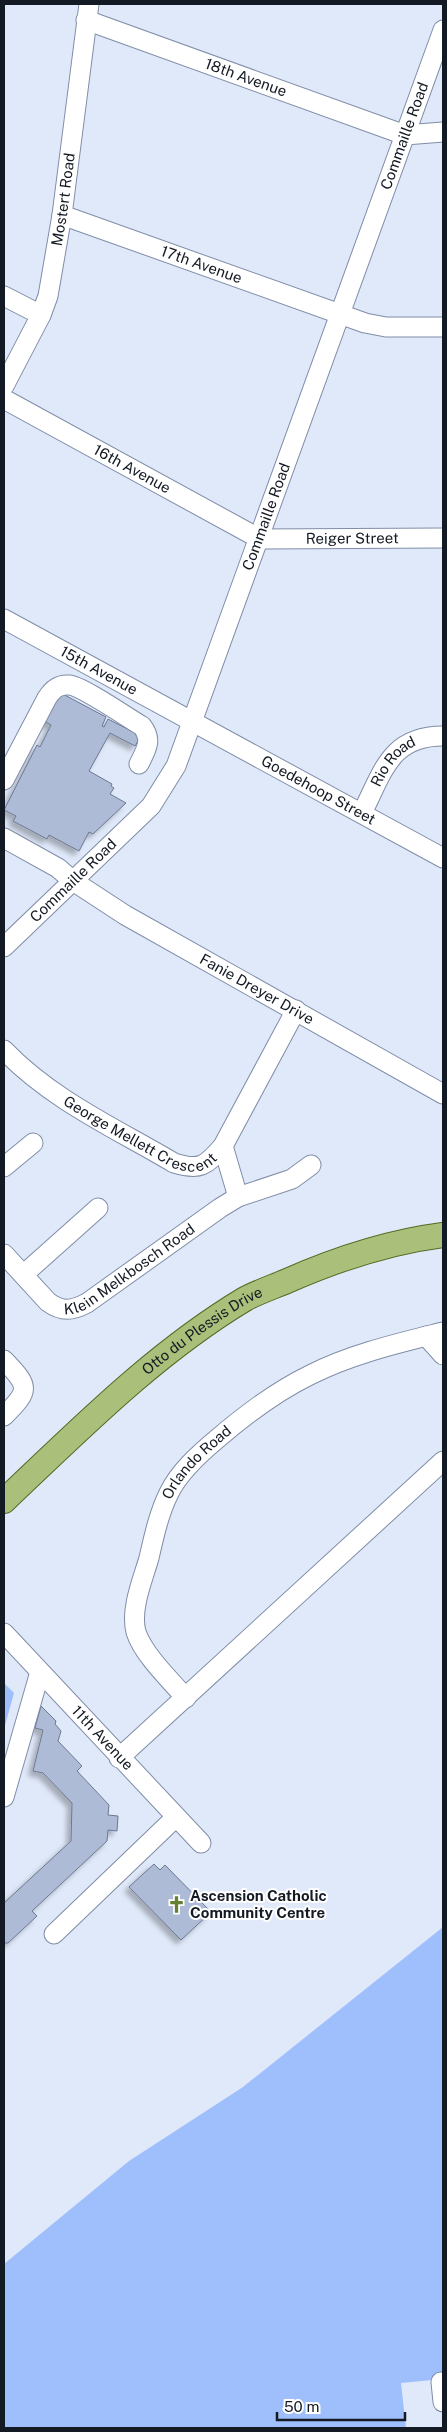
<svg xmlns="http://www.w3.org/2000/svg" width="447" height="2432" font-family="'Public Sans',sans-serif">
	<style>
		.green { fill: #9fbffc }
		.building { fill: #adbbd6; stroke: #6b7891; filter: url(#shadow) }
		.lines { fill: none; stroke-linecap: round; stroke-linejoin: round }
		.minor-casing { stroke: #7f8da7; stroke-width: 21 }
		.major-casing { stroke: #516a22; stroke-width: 26 }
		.minor { stroke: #fff; stroke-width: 19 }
		.major { stroke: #aabf7a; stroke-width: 24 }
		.labels { text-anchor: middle; stroke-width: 4; stroke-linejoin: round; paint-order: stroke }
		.street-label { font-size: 15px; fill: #141a23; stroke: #fff }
		.poi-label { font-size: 15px; font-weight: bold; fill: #141a23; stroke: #fff; text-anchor: start }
	</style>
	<defs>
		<filter id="shadow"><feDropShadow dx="-4.5" dy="4.5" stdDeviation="2.5" flood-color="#0004"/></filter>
	</defs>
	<rect width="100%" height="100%" fill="#e0e9fa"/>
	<!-- green -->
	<g class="green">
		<polygon points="4,1683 14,1693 4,1729"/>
		<polygon points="443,1927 443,2379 401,2383 406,2428 4,2428 4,2264 129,2161 243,2087"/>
	</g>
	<!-- building -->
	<g class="building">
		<polygon points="59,692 106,717 102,726 104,727 108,719 141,736 135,746 110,733 89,771 112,784 111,786 114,788 110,794 126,803 93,834 89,832 79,851 49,835 47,839 13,821 16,816 4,810 37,745 40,747 51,725 44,721"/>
		<polygon points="41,1706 56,1721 55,1724 61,1731 58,1741 82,1766 77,1771 109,1805 108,1815 118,1816 117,1831 108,1830 107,1841 32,1911 37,1916 8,1943 4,1943 4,1903 71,1841 72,1803 43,1773 33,1771 43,1730 35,1728"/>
		<polygon points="154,1864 160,1870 165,1865 211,1912 181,1940 129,1887"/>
	</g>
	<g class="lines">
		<defs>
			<g id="minor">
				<path id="s1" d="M86,20L405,135L443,132"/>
				<path id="s2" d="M62,215L365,323L386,327H443"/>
				<polyline points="4,296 41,315"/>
				<path id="s3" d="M4,386L41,315L48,296L62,215L89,4"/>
				<path id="s4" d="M4,399L260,539L443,538"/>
				<path id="s5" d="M4,619L443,858"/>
				<path d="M4,780L47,698C52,690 58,684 69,685C82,686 128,718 142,726C153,740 146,750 139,764"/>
				<path id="s6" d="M362,813C383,772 390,736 443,736"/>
				<path id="s7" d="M4,838L58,868L73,881L125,915L443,1094"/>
				<path id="s8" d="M4,947L151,806L176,766L443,30"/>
				<path id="s9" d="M4,1050C52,1100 115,1128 174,1163C200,1171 206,1166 223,1146L296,1010"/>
				<polyline points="223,1146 238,1197"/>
				<polyline points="4,1167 33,1143"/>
				<path id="s10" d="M4,1254L48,1302C62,1312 72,1311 87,1303L220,1208L238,1197L292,1179L311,1165"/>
				<polyline points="24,1274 98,1208"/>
				<polyline points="426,1336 443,1355"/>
				<path d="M4,1360C30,1387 30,1390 4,1416"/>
				<path id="s11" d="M4,1633L201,1843"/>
				<path id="s12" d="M186,1698C170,1680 143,1654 136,1632C130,1609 143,1579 149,1558C154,1536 159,1513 169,1493C179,1472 199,1454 217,1439C245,1415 277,1391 310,1375C351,1354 399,1343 443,1332"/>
				<polyline points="119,1758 443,1461"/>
				<polyline points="4,1797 40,1672"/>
				<polyline points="54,1934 176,1817"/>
				<polyline points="441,2382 443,2402"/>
			</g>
			<g id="major">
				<path id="s13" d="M4,1501C80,1429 155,1353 245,1299C258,1292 273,1287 287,1281C337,1259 388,1242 443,1235"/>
			</g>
		</defs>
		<!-- minor casing -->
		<use href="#minor" class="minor-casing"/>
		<!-- major casing -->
		<use href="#major" class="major-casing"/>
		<!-- minor -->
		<use href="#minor" class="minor"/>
		<!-- major -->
		<use href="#major" class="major"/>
	</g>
	<!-- icons -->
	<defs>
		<symbol id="church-bare" viewBox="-9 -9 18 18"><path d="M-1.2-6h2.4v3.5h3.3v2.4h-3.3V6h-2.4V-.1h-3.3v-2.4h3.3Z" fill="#657f32" stroke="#fff" stroke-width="2.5" paint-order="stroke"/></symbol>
	</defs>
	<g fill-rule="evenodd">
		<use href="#church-bare" x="164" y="1892" width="25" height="25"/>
	</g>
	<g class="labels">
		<!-- street labels -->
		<g class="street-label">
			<text dy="5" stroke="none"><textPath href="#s1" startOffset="170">18th Avenue</textPath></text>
			<text dy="5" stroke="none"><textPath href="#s8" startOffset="921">Commaille Road</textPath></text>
			<text dy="5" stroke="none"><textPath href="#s3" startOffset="198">Mostert Road</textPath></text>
			<text dy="5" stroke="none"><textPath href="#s2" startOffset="148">17th Avenue</textPath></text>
			<text dy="5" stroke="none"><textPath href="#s4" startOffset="146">16th Avenue</textPath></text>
			<text dy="5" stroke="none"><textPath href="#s8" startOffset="516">Commaille Road</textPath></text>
			<text dy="5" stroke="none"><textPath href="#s4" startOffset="384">Reiger Street</textPath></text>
			<text dy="5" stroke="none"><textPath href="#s5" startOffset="108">15th Avenue</textPath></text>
			<text dy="5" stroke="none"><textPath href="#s6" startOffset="61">Rio Road</textPath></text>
			<text dy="5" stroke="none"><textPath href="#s5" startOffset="358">Goedehoop Street</textPath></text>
			<text dy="5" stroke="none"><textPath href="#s8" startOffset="96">Commaille Road</textPath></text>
			<text dy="5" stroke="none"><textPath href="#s7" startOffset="295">Fanie Dreyer Drive</textPath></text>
			<text dy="5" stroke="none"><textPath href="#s9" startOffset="164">George Mellett Crescent</textPath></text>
			<text dy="5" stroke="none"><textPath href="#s10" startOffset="160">Klein Melkbosch Road</textPath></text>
			<text dy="5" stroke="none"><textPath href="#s13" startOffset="262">Otto du Plessis Drive</textPath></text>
			<text dy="5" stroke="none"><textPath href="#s12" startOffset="269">Orlando Road</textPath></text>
			<text dy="5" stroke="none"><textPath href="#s11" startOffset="144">11th Avenue</textPath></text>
		</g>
		<!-- poi labels -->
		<g class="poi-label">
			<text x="190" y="1901">Ascension Catholic<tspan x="190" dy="17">Community Centre</tspan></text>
		</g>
	</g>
	<!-- border -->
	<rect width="447" height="2432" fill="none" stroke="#141a23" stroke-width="10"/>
	<!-- scale -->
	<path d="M277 2412v8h128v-8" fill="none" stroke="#141a23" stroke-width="2.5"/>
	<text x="284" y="2412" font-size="15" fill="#141a23" stroke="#ffffff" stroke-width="4" paint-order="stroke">50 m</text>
</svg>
